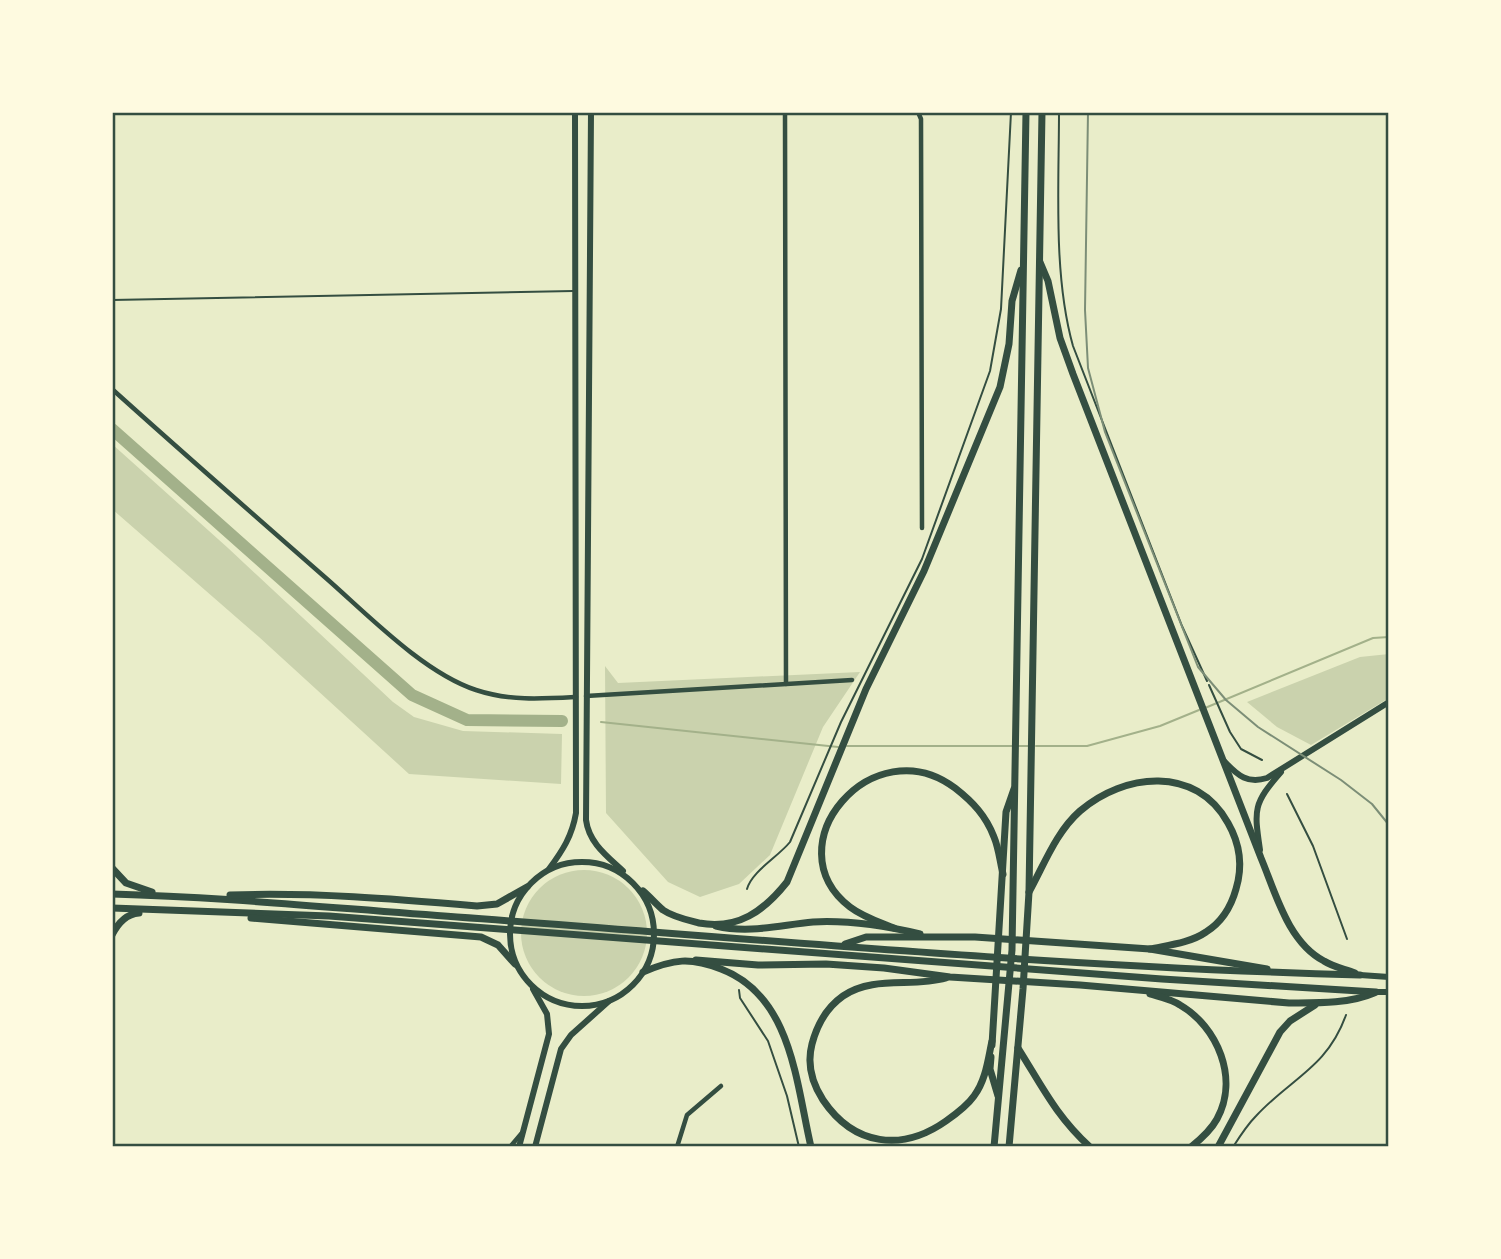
<svg xmlns="http://www.w3.org/2000/svg" width="1501" height="1259" font-family="Overpass,sans-serif">
	<style>
		.green { fill: #cad2ad }
		.lines { fill: none; stroke-linecap: round; stroke-linejoin: round }
		.stream { stroke: #a3b18a; stroke-width: 2 }
		.river { stroke: #a3b18a; stroke-width: 12 }
		.path { stroke: #344e41; stroke-width: 2 }
		.service { stroke: #344e41; stroke-width: 2 }
		.minor { stroke: #344e41; stroke-width: 4.5 }
		.secondary { stroke: #344e41; stroke-width: 6 }
		.primary { stroke: #344e41; stroke-width: 6 }
		.trunk { stroke: #344e41; stroke-width: 7 }
		.motorway { stroke: #344e41; stroke-width: 7 }
		.tram { stroke: #7c8e77; stroke-width: 2 }
		.neatline { fill: none; stroke: #344e41; stroke-width: 2.5 }
	</style>
	<rect width="100%" height="100%" fill="#e9edc9"/>
	<!-- green -->
	<g class="green">
		<polygon points="112,444 228,548 393,702 414,717 463,731 562,734 561,784 409,774 259,637 112,509"/>
		<polygon points="1389,654 1389,698 1311,745 1277,727 1247,702 1360,657"/>
		<polygon points="605,666 618,683 860,672 823,727 770,855 739,884 700,897 668,882 606,813"/>
		<circle cx="584" cy="933" r="63"/>
	</g>
	<g class="lines">
		<!-- stream -->
		<g class="stream">
			<polyline points="1205,708 1373,638 1389,637"/>
			<polyline points="601,722 838,747"/>
			<polyline points="847,746 1013,746"/>
			<polyline points="1018,746 1030,746"/>
			<polyline points="1036,746 1087,746 1160,726 1199,710"/>
		</g>
		<!-- river -->
		<polyline class="river" points="112,429 412,695 467,720 562,721"/>
		<!-- path -->
		<g class="path">
			<polyline points="1209,685 1230,732 1241,749 1262,760"/>
			<polyline points="1287,794 1313,846 1347,939"/>
			<path d="M1233,1147C1240,1136 1247,1125 1256,1116C1291,1078 1327,1068 1346,1015"/>
		</g>
		<!-- service -->
		<g class="service">
			<path d="M1059,112C1059,186 1053,275 1073,346L1182,626L1207,681"/>
			<polyline points="112,300 573,291"/>
			<polyline points="112,483 112,502"/>
			<path d="M747,889C752,871 778,857 790,842L841,722L922,559L990,371L1001,309L1011,112"/>
			<polyline points="739,990 740,998 768,1041 787,1096 799,1147"/>
		</g>
		<!-- minor -->
		<g class="minor">
			<polyline points="785,112 786,684"/>
			<polyline points="918,112 921,119 922,528"/>
			<path d="M112,389C183,453 255,516 327,579C368,615 424,673 476,690C509,701 541,699 576,697"/>
			<polyline points="586,696 852,680"/>
			<polyline points="510,1147 521,1134"/>
			<polyline points="677,1147 687,1115 721,1086"/>
		</g>
		<!-- secondary -->
		<g class="secondary">
			<path d="M1225,762C1238,776 1248,784 1267,778L1389,702"/>
			<path d="M1260,850C1254,809 1253,804 1281,772"/>
		</g>
		<!-- primary -->
		<g class="primary">
			<path d="M591,112L586,820C589,843 607,856 623,871"/>
			<circle cx="582" cy="934" r="72"/>
			<path d="M549,869C563,850 572,836 576,813L575,112"/>
			<polyline points="1360,975 1389,977"/>
			<polyline points="1376,992 1389,992"/>
			<polyline points="519,1147 549,1034 547,1014 533,989"/>
			<polyline points="535,1147 561,1049 571,1035 609,1001"/>
		</g>
		<!-- trunk -->
		<g class="trunk">
			<path d="M643,891C650,897 656,904 663,910C673,917 687,920 699,923C738,930 764,911 787,882L866,689L924,571L1000,387L1009,344L1012,301L1021,270"/>
			<path d="M643,972C674,959 690,957 721,969C792,996 796,1083 811,1147"/>
			<polyline points="992,1045 1006,812 1014,789"/>
			<polyline points="991,1057 990,1069 998,1096"/>
			<polyline points="994,1147 1012,950 1026,112"/>
			<polyline points="1009,1147 1023,989 1029,892 1042,112"/>
		</g>
		<!-- motorway -->
		<g class="motorway">
			<path d="M1040,262L1048,281L1060,338L1073,374L1261,858C1276,894 1288,942 1324,961C1333,967 1345,969 1355,973"/>
			<polyline points="112,868 126,883 152,892"/>
			<path d="M1029,892C1044,865 1056,832 1080,811C1124,773 1196,765 1228,823C1240,844 1243,866 1236,889C1231,907 1222,922 1206,932C1190,943 1169,945 1150,949"/>
			<path d="M112,894C227,897 342,909 457,917C757,939 1058,967 1360,975"/>
			<path d="M230,895C312,892 395,899 477,906L497,904L527,887"/>
			<polyline points="112,908 329,916 1162,979 1376,992"/>
			<polyline points="251,918 481,937 498,945 515,964"/>
			<path d="M716,926C749,934 780,925 813,922C848,920 886,926 920,934"/>
			<path d="M894,928C879,922 863,917 850,907C771,846 873,726 955,788C973,802 986,816 994,837C999,849 1000,862 1003,874"/>
			<path d="M112,935C117,925 126,914 139,913"/>
			<polyline points="845,944 866,937 975,937 1150,949 1267,969"/>
			<path d="M696,960L758,965L826,964L884,968L950,977L1080,985L1289,1003C1316,1003 1349,1004 1374,993"/>
			<path d="M946,978C912,988 874,975 843,996C826,1008 817,1025 812,1044C807,1063 812,1083 823,1100C854,1146 902,1152 946,1121C956,1114 967,1106 974,1096C986,1080 988,1059 992,1041"/>
			<path d="M1150,994C1160,997 1171,999 1180,1005C1218,1027 1239,1079 1217,1119C1211,1130 1201,1139 1191,1147"/>
			<path d="M1018,1048C1042,1086 1056,1116 1090,1147"/>
			<polyline points="1218,1147 1280,1032 1290,1021 1315,1005"/>
		</g>
		<!-- tram -->
		<polyline class="tram" points="1088,112 1085,310 1088,368 1105,432 1198,667 1226,700 1258,727 1341,780 1372,804 1389,825"/>
	</g>
	<!-- border -->
	<rect width="1501" height="1259" fill="none" stroke="#fefae0" stroke-width="228"/>
	<rect x="114" y="114" width="1273" height="1031" class="neatline"/>
</svg>
